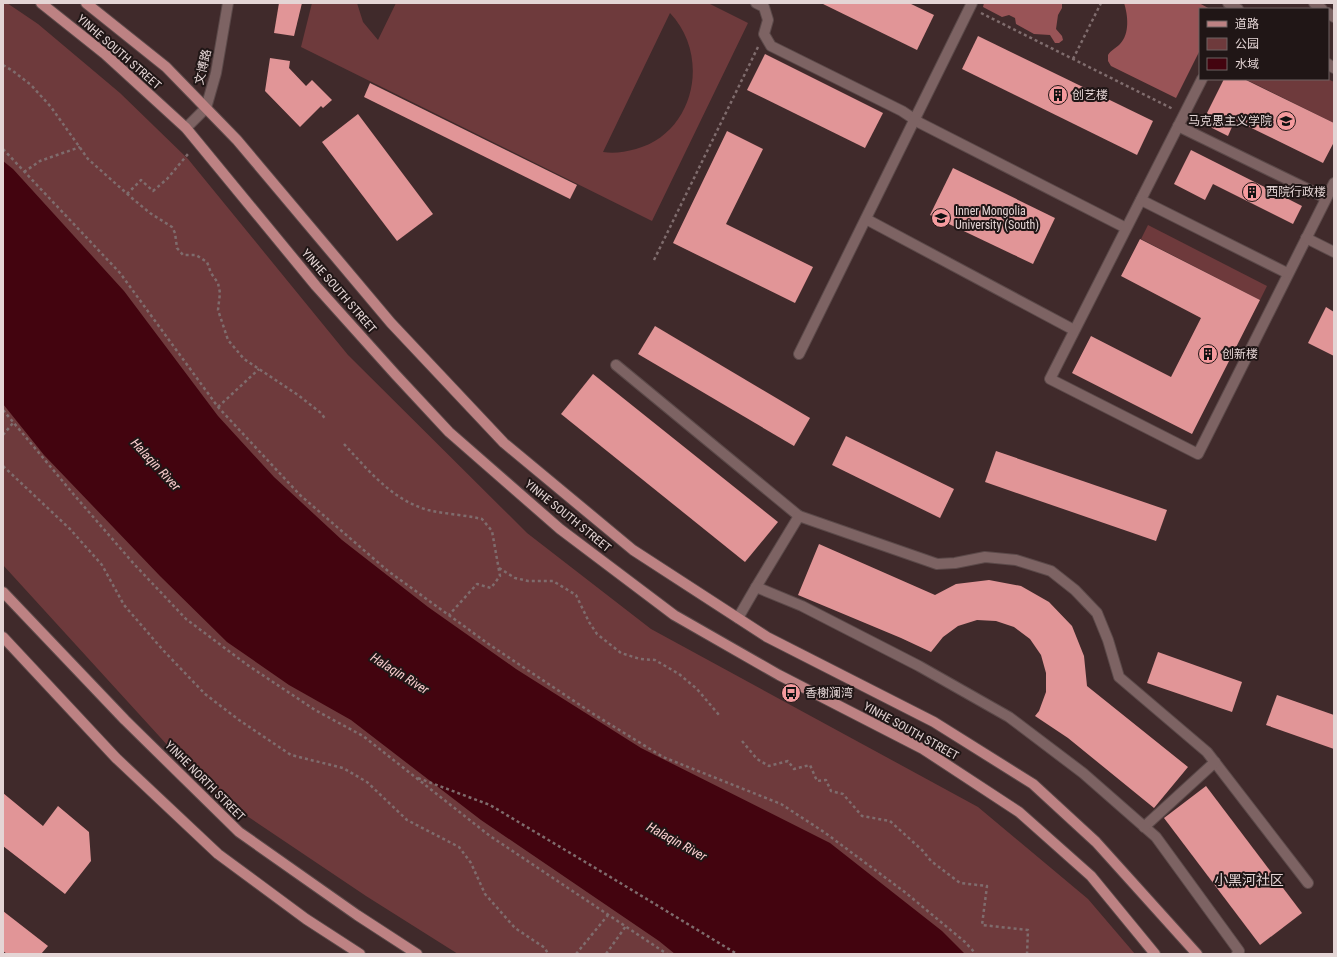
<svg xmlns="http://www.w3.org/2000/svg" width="1337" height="957" font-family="'Roboto Condensed','Noto Sans SC',sans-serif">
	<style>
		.green { fill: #6e3a3c; fill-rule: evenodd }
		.forest { fill: #995457 }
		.water { fill: #43040f }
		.building { fill: #e19597 }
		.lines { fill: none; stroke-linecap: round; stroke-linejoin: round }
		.minor-casing { stroke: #5b4949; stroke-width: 12 }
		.major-casing { stroke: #5b4949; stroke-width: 12 }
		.path { stroke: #7f6c6d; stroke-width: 2.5; stroke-dasharray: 3 3; stroke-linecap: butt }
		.minor { stroke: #7d6363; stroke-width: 10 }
		.major { stroke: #bd8283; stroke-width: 10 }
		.labels { text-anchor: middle; stroke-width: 4; stroke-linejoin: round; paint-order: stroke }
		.street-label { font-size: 12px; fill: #e4d5d5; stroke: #201616 }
		.poi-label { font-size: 12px; fill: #e4d5d5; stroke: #201616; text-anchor: start }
		.water-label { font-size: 13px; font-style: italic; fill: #f9cece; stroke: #201616 }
		.quarter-label { font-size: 14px; fill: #e4d5d5; stroke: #201616 }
	</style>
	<rect width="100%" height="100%" fill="#402a2b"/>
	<!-- green -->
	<g class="green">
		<polygon points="3,3 7,3 38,24 120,93 188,159 348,355 527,533 651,629 978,807 1088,899 1135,954 458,954 366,896 244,814 180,759 3,565"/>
		<path d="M312,3H357L363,22L378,40L396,3H708L748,23L652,221L301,47ZM670,13C711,56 695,133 636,149C624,152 614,154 603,152Z"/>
		<polygon points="1245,79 1328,79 1334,82 1334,123"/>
		<polygon points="1148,225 1267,286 1260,300 1141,239"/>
	</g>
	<!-- forest -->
	<g class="forest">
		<polygon points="984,3 1062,3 1062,8 1058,15 1056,29 1062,36 1063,40 1059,43 1055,43 1050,35 1034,34 1016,24 1015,18 1009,15 1002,17 983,7"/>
		<path d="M1124,3H1199L1210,9H1200V50L1176,98L1111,66L1108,61V55C1111,50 1116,48 1120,44C1130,34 1128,15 1124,3Z"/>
	</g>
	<!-- water -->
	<polygon class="water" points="3,161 13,169 124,291 218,416 274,477 342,540 428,607 516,669 641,748 830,843 942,931 965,954 675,954 659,941 481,820 351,720 289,685 227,642 160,576 44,455 3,404"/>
	<!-- building -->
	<g class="building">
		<polygon points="279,3 302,3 294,36 274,33"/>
		<polygon points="821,3 909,3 934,15 917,50"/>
		<polygon points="978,36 1153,121 1137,155 962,69"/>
		<polygon points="765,54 883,113 865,148 747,90"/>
		<polygon points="270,58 290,61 289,68 306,86 312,80 332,100 323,108 321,106 300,127 265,91"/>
		<polygon points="1224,79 1244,79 1334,123 1334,142 1323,163 1235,120 1228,136 1202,123"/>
		<polygon points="370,83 577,185 570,199 364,97"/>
		<polygon points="358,114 433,214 397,241 322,142"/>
		<polygon points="727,131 763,149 726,224 813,267 795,303 673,243"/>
		<polygon points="1191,150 1302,206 1293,224 1213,184 1205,200 1174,184"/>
		<polygon points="953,168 1055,218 1033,264 930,215"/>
		<polygon points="1140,239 1260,300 1192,434 1072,373 1091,336 1171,377 1201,318 1121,276"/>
		<polygon points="1326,307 1334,312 1334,356 1308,343"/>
		<polygon points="655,326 810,418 794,446 638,354"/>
		<polygon points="593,374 778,522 745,562 561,414"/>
		<polygon points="846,436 954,489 940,518 832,465"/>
		<polygon points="996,451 1167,510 1156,541 985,482"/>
		<polygon points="819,544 935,595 956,584 989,580 1021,586 1049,602 1072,626 1084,656 1087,686 1188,767 1154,808 1068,738 1035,716 1039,711 1046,692 1046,673 1041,655 1030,639 1014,627 996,621 977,620 958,626 943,637 931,652 901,638 798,595"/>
		<polygon points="1158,652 1242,682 1232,712 1147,683"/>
		<polygon points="1277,695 1334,715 1334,749 1266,725"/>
		<polygon points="1206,786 1302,913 1260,945 1164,818"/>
		<polygon points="3,793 43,826 58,806 89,832 91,861 65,894 3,846"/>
		<polygon points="3,911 48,946 41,954 7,954 3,951"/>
	</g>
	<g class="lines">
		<defs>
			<g id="minor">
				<polyline points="756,3 764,7 768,20 764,34 771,46 902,111 920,123 1126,228"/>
				<polyline points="1228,3 1238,9"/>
				<polyline points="1314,3 1322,9"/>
				<polyline points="1328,13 1334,17"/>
				<polyline points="1328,64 1334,68"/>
				<polyline points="1202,79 1050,379 1198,454 1334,183"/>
				<polyline points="1178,126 1326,198"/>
				<polyline points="186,128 206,108 216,73 228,3"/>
				<polyline points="1141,200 1287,273"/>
				<polyline points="866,219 1074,330"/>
				<polyline points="1306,238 1334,252"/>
				<polyline points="799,354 972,3"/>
				<polyline points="616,365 799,516"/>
				<polyline points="756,587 799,516 937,564 955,563 985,557 1016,560 1051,571 1075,590 1097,613 1108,640 1119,677 1207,752 1308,883"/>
				<polyline points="738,618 756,587 802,606 919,666 1009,717 1083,773 1156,837 1239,951 1237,954"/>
				<polyline points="1144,827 1215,762"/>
			</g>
			<g id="major">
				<polyline points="41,3 105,54 186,128 316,286 395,374 449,432 560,529 674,615 779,675 923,749 1019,812 1091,876 1155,954"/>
				<polyline points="86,3 166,67 237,140 391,323 504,443 633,550 767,637 934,722 1033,784 1096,842 1197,954"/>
				<polyline points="3,592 125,720 239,832 357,915 417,954"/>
				<polyline points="3,637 116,758 218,854 306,919 360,954"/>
			</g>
		</defs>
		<!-- minor casing -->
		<use href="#minor" class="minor-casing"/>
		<!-- major casing -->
		<use href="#major" class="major-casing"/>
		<!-- path -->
		<g class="path">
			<polyline points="981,13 1173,109"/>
			<polyline points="1073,59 1101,3"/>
			<polyline points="3,65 13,71 31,85 51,107 88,159 133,199 150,213 172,227 175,233 177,248 183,255 196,255 207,262 211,273 218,283 220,293 218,310 228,340 244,359 298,395 321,413 326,420"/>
			<polyline points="3,149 120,273 218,407 300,495 388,571 490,645 595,715 663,757 781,804 824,832 906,893 965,942 976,954"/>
			<polyline points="24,172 40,161 80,147"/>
			<polyline points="127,194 141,180 153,191 167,179 188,154"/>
			<polyline points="654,260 758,47"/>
			<polyline points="218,407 259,369"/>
			<polyline points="3,410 75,496 134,564 186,619 246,664 315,710 363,736 490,836 667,954"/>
			<polyline points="3,435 13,423"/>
			<path d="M344,444C368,470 392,500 428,510C445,514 465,515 482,519L492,531L500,576L491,588L477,584L449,615"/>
			<polyline points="3,466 70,529 102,565 124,605 162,649 205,694 239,720 291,755 343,768 367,782 407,820 459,847 471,863 485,894 515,928 545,948 548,954"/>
			<polyline points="499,568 515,578 528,581 553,581 576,595 589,622 597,634 621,653 640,659 655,660 679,674 697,689 719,715"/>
			<polyline points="742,741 757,759 769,766 788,761 794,769 810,765 817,781 826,780 831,791 843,794 862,816 890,821 923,851 931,861 960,883 987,886 982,925 1028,930 1027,954"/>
			<polyline points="418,778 490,805 622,884 737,954"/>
			<polyline points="576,954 608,915"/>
			<polyline points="606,954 626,926"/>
		</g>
		<!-- minor -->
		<use href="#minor" class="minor"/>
		<!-- major -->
		<use href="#major" class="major"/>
	</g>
	<!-- icons -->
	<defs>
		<symbol id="building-disc" viewBox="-11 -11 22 22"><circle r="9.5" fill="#f59b9e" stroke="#201616"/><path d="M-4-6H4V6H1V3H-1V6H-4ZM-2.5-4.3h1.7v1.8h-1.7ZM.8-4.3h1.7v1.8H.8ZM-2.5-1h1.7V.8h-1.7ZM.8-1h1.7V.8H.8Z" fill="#111"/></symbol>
		<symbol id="university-disc" viewBox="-11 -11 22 22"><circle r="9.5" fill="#f59b9e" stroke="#201616"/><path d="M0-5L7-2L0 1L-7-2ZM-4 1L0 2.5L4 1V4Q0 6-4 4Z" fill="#111"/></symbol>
		<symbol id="bus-disc" viewBox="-11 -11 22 22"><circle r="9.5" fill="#f59b9e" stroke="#201616"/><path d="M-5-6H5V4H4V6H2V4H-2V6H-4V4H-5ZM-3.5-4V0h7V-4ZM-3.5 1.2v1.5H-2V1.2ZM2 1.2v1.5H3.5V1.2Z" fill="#111"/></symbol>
	</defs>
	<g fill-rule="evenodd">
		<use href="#building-disc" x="1047" y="84" width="22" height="22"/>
		<use href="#university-disc" x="1275" y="110" width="22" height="22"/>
		<use href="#building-disc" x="1241" y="181" width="22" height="22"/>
		<use href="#university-disc" x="930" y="207" width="22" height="22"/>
		<use href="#building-disc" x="1197" y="343" width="22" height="22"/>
		<use href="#bus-disc" x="780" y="682" width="22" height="22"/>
	</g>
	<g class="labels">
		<!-- street labels -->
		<g class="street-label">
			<text transform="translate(119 52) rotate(41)" y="4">YINHE SOUTH STREET</text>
			<text transform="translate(203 67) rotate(-77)" y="4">文博路</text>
			<text transform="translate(339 291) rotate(49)" y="4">YINHE SOUTH STREET</text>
			<text transform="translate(568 516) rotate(39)" y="4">YINHE SOUTH STREET</text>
			<text transform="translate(911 731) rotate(29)" y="4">YINHE SOUTH STREET</text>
			<text transform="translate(205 781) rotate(45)" y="4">YINHE NORTH STREET</text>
		</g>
		<!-- poi labels -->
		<g class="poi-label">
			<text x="1072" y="99">创艺楼</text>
			<text x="1272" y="125" text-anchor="end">马克思主义学院</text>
			<text x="1266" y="196">西院行政楼</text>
			<text x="955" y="215">Inner Mongolia<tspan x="955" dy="14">University (South)</tspan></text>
			<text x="1222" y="358">创新楼</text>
			<text x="805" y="697">香榭澜湾</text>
		</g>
		<!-- water labels -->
		<g class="water-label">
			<text transform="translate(156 464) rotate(47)" y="5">Halaqin River</text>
			<text transform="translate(400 673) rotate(32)" y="5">Halaqin River</text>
			<text transform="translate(677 841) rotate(29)" y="5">Halaqin River</text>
		</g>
		<!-- quarter labels -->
		<g class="quarter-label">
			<text x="1249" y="885">小黑河社区</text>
		</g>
	</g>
	<!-- border -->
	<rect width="1337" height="957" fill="none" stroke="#e4d5d5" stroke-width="8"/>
	<!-- legend -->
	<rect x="1199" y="8" width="130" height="72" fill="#201616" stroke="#6e6262"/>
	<rect x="1207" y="21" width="20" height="6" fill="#bd8283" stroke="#6e6262"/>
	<text x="1235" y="28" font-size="12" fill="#e4d5d5">道路</text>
	<rect x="1207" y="38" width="20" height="12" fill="#6e3a3c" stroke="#6e6262"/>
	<text x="1235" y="48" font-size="12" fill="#e4d5d5">公园</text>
	<rect x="1207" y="58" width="20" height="12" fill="#43040f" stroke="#6e6262"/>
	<text x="1235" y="68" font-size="12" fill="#e4d5d5">水域</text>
</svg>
